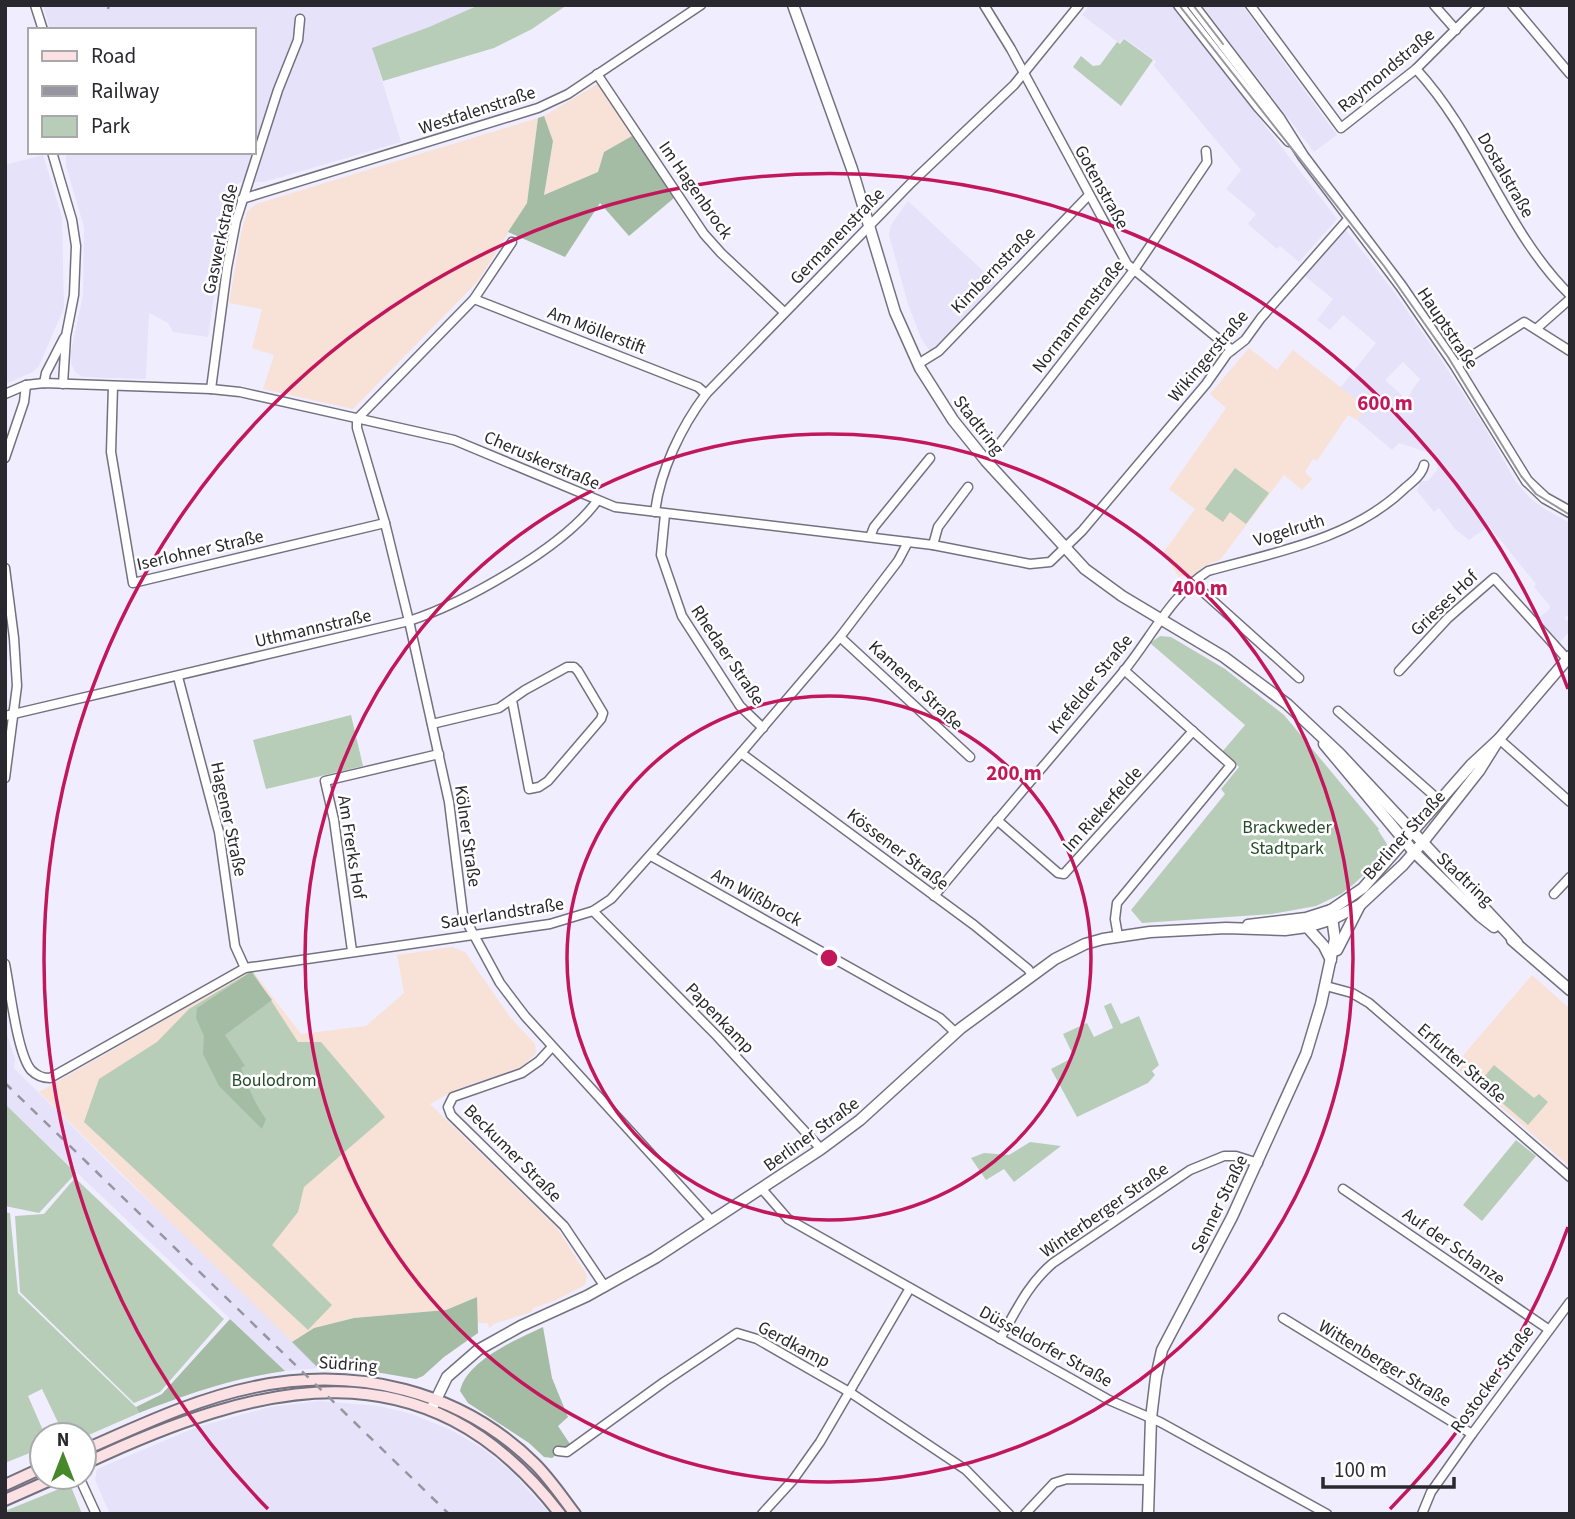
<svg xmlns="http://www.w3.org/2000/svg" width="1575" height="1519" font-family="'Source Sans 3',sans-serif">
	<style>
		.built { fill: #e5e2f9; fill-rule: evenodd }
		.education { fill: #f8e1d6 }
		.green { fill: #b7cdb7 }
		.forest { fill: #a3bca3 }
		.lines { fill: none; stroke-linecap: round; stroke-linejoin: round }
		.minor-casing { stroke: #73717f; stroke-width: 11 }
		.tertiary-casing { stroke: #73717f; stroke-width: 13 }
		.secondary-casing { stroke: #73717f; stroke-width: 14 }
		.minor { stroke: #fff; stroke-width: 8 }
		.tertiary { stroke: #fff; stroke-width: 10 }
		.secondary { stroke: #fbe0e4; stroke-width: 10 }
		.tram { stroke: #9695a0; stroke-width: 2 }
		.rail { stroke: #9695a0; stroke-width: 2.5; stroke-dasharray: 9 9; stroke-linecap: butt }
		.ring { fill: none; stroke: #c2185b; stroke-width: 3.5 }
		.labels { text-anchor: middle; stroke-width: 5; stroke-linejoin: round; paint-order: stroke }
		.street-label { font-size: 18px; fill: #28282e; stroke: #fff }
		.park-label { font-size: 18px; fill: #244c28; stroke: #fff }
		.centre { fill: #c2185b; stroke: #fff; stroke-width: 3.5 }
		.ring-label { font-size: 21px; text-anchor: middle; font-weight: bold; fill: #c2185b; stroke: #fff; stroke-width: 5; stroke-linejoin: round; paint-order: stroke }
	</style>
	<rect width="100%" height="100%" fill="#f0eefe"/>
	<!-- built -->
	<g class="built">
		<polygon points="43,5 479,5 429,27 372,48 401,142 264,182 239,182 222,240 208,337 173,332 168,323 149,313 146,379 82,377 75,372 71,363 71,351 83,295 84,227 66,166 66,152 254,152 254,30 50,30"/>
		<polygon points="1090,5 1172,5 1337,219 1299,262 1280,246 1277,249 1248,224 1256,214 1226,189 1241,170 1154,66 1156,61 1124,38 1119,43 1082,15"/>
		<polygon points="1202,5 1242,5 1337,135 1314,152"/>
		<polygon points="43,155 62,217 64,308 39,366 33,372 5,384 5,165"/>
		<polygon points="908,201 996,283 931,353 921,338 908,304 889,235 891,225"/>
		<path d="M1345,229L1395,293L1440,358L1481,421L1516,482L1530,498L1543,508L1570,523V614L1564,618L1569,622L1568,633L1560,642L1537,619L1549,610L1550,606L1534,587L1536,584L1489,526L1469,540L1455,529L1439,508L1434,512L1417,491L1420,481H1428L1437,470L1438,462L1433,454L1399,443L1392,450L1357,420L1367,408L1340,388L1376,343L1343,315L1330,330L1317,320L1333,299L1305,276ZM1403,362L1420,379L1406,399L1385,380Z"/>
		<polygon points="5,1028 15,1059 14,1068 120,1174 224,1272 318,1368 285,1371 5,1104"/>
		<polygon points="320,1401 379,1406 412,1414 451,1430 482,1448 511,1471 550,1514 110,1514 95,1480 97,1469 197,1427 270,1407"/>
	</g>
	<!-- education -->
	<g class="education">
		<polygon points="599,83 632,136 604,152 598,172 544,195 553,141 544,116"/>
		<polygon points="538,118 527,203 478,281 353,409 263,389 274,355 252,348 262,309 229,303 241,233 247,212 256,204"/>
		<polygon points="1249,348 1277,370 1293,350 1367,408 1357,420 1348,415 1317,461 1313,459 1305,472 1312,479 1302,490 1284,475 1220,560 1204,566 1190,578 1187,574 1179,577 1163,553 1195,509 1169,489 1226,408 1210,394"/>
		<polygon points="452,947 465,952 510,1017 535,1044 536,1053 522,1067 457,1089 430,1104 557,1228 587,1275 585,1285 554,1301 533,1308 532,1312 496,1323 489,1328 488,1323 476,1323 476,1297 446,1310 353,1318 314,1328 292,1342 39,1092 252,970 301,1034 366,1026 404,993 397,955"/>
		<polygon points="1532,975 1570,1009 1570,1167 1454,1066"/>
	</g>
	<!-- green -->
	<g class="green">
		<polygon points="479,5 567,5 532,29 494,48 383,81 372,48 429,27"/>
		<polygon points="1124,39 1153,60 1121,106 1073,67 1081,56 1093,66 1100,65 1117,42 1120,44"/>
		<polygon points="1235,468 1269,493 1246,524 1230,512 1223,522 1205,509"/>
		<polygon points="1160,636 1171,637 1225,669 1284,715 1379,829 1378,830 1387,844 1381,858 1354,884 1341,894 1316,906 1272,914 1142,923 1131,910 1225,794 1221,789 1239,767 1222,752 1245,725 1150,643"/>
		<polygon points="351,715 363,766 266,789 253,740"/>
		<polygon points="252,971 298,1042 321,1042 385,1117 304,1187 298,1212 272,1245 332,1305 308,1330 84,1122 99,1079 157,1042 189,1009"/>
		<polygon points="1111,1003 1121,1024 1139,1016 1159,1065 1152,1071 1155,1075 1148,1083 1077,1117 1051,1069 1074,1057 1063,1034 1087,1023 1094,1037 1113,1028 1104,1006"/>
		<polygon points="1494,1065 1534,1098 1539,1094 1548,1102 1528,1125 1479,1083"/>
		<polygon points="5,1104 76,1173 39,1213 5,1206"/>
		<polygon points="1516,1140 1536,1156 1482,1221 1463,1205"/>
		<polygon points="1030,1142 1061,1146 1014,1182 1004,1169 986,1180 971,1158 984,1153 1009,1155"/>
		<polygon points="75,1178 224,1319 160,1392 134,1403 20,1292 15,1216 44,1214"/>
		<polygon points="5,1212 10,1213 18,1293 136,1407 139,1413 84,1437 84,1435 64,1435 42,1389 28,1396 45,1435 42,1435 42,1448 5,1463"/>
		<polygon points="64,1487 72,1489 82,1514 5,1514 5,1511"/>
	</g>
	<!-- forest -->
	<g class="forest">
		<polygon points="544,116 553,141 544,195 598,172 604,152 632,136 674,198 629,236 600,203 565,257 508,232 527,203 538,118"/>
		<path d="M251,972L272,1000L225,1035L245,1066L241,1068C248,1086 254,1103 266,1119L262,1129L219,1086L203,1054L204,1036L196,1018L197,1008Z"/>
		<polygon points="477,1297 478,1333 444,1357 423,1376 416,1379 358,1369 318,1368 292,1342 314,1328 354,1318 446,1310"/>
		<path d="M230,1319L285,1371C234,1378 187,1394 139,1413L136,1407L162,1394Z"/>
		<path d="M543,1327L552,1378L568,1417L558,1426L570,1444L552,1458L544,1457L529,1443L468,1403L460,1391C467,1360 516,1340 543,1327Z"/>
	</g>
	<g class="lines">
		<defs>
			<g id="minor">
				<polyline points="35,5 43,30"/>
				<polyline points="984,5 1011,49 1127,264 1232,350"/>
				<polyline points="1250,5 1341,128 1416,69 1480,5"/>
				<polyline points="1434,5 1456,30"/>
				<polyline points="1512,5 1570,74"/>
				<path d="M1416,69C1479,137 1505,231 1570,295"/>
				<polyline points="597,74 704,234 721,253 784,312"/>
				<polyline points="52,152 72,220 76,246 74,295 66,336 63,384"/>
				<polyline points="242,199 538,108 568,94 701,5"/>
				<polyline points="474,299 698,387 706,394"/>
				<polyline points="1536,329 1570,299"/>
				<polyline points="918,364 939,351 1089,195"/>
				<polyline points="1456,366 1524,322 1570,351"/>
				<polyline points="44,383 46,373 64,338"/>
				<polyline points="113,386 111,452 133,583 385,523"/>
				<polyline points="211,389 227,268 236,221 278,90 298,40 300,19"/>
				<polyline points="5,394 26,385 44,383 211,389 240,392 454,440 615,507 933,545 1030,564 1050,562 1082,531 1206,384 1227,354 1245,340 1261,318 1350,217"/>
				<polyline points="357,419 357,428 385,523 409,621 449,802 463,915 500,983 525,1016 711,1220"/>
				<polyline points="357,419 474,299 512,242"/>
				<polyline points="5,458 24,402 26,385"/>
				<polyline points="986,461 1134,270 1207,162 1206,151"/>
				<path d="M655,512C660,471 681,427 706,394L912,182L1014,85L1079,5"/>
				<polyline points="665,514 661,555 682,616 740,706 763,728"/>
				<polyline points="870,537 874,527 930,458"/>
				<polyline points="933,545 938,527 968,487"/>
				<polyline points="5,568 14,638 17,686 5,778"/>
				<polyline points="1192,582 1299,678"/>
				<polyline points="840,637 970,757"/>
				<polyline points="1399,671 1448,618 1494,578 1567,659"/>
				<polyline points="178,677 219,832 235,946 245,968"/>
				<polyline points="1338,711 1440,801"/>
				<path d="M5,716L409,621C464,603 563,548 597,501"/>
				<polyline points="432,724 499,708 525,690 567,667 574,667 578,671 603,713 601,719 548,781 539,787 529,789 512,700"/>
				<polyline points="1499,739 1570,802"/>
				<polyline points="741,753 974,925 1028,969 1032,975"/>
				<polyline points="997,820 1058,873 1064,874 1193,731"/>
				<polyline points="651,856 940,1018 956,1033"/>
				<polyline points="1554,894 1570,877"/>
				<path d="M934,896C996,821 1060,747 1123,672C1151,638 1171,595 1208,571C1276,552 1352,539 1404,489C1412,482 1422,475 1424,465"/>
				<polyline points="593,911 717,1036 821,1149"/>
				<polyline points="1118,936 1115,919 1117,903 1231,765 1124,670"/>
				<polyline points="352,951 334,820 325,781 439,754"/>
				<path d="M5,964C10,988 17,1053 31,1070C37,1076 42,1078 50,1078L245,968L550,924L593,911L611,899L741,753L840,637L898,561L908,542"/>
				<polyline points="1326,986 1352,993 1369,1003 1570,1177"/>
				<polyline points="552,1047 539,1061 522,1073 453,1097 448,1107 451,1115 564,1226 605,1287"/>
				<polyline points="762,1189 788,1219 1109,1400 1160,1422 1327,1514"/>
				<polyline points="1343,1189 1548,1329"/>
				<polyline points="1283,1318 1472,1434"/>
				<path d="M1000,1339C1016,1311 1028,1284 1053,1263L1190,1170L1224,1156H1236L1258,1163"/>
				<polyline points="558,1451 567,1452 664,1382 737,1333 757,1339 851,1393 966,1470 1009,1514"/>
				<polyline points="79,1477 96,1514"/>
				<polyline points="762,1514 793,1480 820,1442 910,1288"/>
				<polyline points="1025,1514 1054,1483 1067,1479 1149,1480"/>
				<polyline points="1422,1514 1431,1492 1472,1434 1570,1302"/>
			</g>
			<g id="tertiary">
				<polyline points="793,5 852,169 895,312 920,368 953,420 986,461 1085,569 1122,596 1224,657 1287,704 1340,754 1517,943"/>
				<polyline points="1179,5 1258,106 1289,141"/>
				<polyline points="1193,5 1279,118 1303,156 1401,286 1456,366 1527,481 1545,498 1570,512"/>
				<polyline points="1324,744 1414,852 1480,916 1494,927"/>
				<polyline points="1248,925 1306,918 1331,910 1363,888 1471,765 1499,739 1570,656"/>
				<polyline points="1307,927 1324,946 1331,960"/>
				<polyline points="1512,940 1570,990"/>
				<polyline points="1337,950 1360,905"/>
				<polyline points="431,1410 447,1377 478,1350 521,1326 587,1296 655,1258 821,1149 860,1120 961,1028 1055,959 1085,944 1103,939 1150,932 1226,928 1285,930 1307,927 1333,919 1360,905 1403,865 1423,842 1479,771 1499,739"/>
				<polyline points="1148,1514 1151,1418 1156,1377 1162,1350 1232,1217 1306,1054 1321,1004 1335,939 1331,910"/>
			</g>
			<g id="secondary">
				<path d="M84,1450C139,1426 195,1399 254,1387C356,1366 460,1390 535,1464C550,1479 562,1497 575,1514"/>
				<path d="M84,1464C258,1382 425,1338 560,1514"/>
				<polyline points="5,1485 42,1468"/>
				<polyline points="5,1500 57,1477"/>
			</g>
		</defs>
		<!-- minor casing -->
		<use href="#minor" class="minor-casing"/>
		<!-- tertiary casing -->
		<use href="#tertiary" class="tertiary-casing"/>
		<!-- secondary casing -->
		<use href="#secondary" class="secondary-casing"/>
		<!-- minor -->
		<use href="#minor" class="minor"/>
		<!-- tertiary -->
		<use href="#tertiary" class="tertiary"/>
		<!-- secondary -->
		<use href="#secondary" class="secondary"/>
		<!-- tram -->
		<g class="tram">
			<polyline points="1179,5 1384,266 1448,357 1521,476 1536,494 1570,515"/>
			<polyline points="1193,5 1223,44"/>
		</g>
		<!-- rail -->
		<g class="rail">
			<polyline points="108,9 109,5"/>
			<polyline points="5,1083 449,1514"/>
		</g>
	</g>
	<!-- distance rings -->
	<g class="ring">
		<circle cx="829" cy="958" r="262"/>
		<circle cx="829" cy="958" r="524"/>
		<path d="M1568 1227A786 786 0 0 1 1390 1509M268 1509A786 786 0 1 1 1568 689"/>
	</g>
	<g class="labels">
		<!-- street labels -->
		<g class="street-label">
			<text transform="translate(1386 70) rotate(-40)" y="6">Raymondstraße</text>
			<text transform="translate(477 110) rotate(-18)" y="6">Westfalenstraße</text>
			<text transform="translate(1506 175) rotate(60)" y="6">Dostalstraße</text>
			<text transform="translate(1102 187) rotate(61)" y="6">Gotenstraße</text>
			<text transform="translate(696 190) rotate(55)" y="6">Im Hagenbrock</text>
			<text transform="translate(837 236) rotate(-46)" y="6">Germanenstraße</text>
			<text transform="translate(220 239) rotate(-78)" y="6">Gaswerkstraße</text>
			<text transform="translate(993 270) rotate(-46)" y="6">Kimbernstraße</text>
			<text transform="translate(1078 316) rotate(-52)" y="6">Normannenstraße</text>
			<text transform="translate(1448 328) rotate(56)" y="6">Hauptstraße</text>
			<text transform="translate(597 330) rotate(21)" y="6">Am Möllerstift</text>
			<text transform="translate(1208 356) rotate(-50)" y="6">Wikingerstraße</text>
			<text transform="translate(979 425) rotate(52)" y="6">Stadtring</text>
			<text transform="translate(542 460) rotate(23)" y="6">Cheruskerstraße</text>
			<text transform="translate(1289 530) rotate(-17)" y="6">Vogelruth</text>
			<text transform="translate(200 550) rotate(-13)" y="6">Iserlohner Straße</text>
			<text transform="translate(1444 603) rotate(-44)" y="6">Grieses Hof</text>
			<text transform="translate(313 628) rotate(-13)" y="6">Uthmannstraße</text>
			<text transform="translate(728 655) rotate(56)" y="6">Rhedaer Straße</text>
			<text transform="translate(1090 684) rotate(-51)" y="6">Krefelder Straße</text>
			<text transform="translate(916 685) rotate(43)" y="6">Kamener Straße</text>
			<text transform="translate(1102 809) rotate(-48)" y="6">Im Riekerfelde</text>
			<text transform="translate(229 819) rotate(78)" y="6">Hagener Straße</text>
			<text transform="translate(1404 835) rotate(-48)" y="6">Berliner Straße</text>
			<text transform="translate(468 836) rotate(82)" y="6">Kölner Straße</text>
			<text transform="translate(352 847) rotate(81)" y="6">Am Frerks Hof</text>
			<text transform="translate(898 849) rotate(37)" y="6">Kössener Straße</text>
			<text transform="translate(1465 879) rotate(43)" y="6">Stadtring</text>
			<text transform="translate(757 897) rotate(29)" y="6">Am Wißbrock</text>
			<text transform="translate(502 913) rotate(-9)" y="6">Sauerlandstraße</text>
			<text transform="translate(720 1018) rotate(46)" y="6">Papenkamp</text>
			<text transform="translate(1462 1063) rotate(41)" y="6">Erfurter Straße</text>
			<text transform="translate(811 1134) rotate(-36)" y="6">Berliner Straße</text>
			<text transform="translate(513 1153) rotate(45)" y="6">Beckumer Straße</text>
			<text transform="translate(1219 1204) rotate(-64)" y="6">Senner Straße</text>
			<text transform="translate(1104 1210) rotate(-35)" y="6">Winterberger Straße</text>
			<text transform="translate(1454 1246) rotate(35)" y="6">Auf der Schanze</text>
			<text transform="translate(794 1344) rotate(28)" y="6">Gerdkamp</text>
			<text transform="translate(1046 1346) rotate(29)" y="6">Düsseldorfer Straße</text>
			<text transform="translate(1385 1363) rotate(31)" y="6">Wittenberger Straße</text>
			<text transform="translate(348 1364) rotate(4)" y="6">Südring</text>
			<text transform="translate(1492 1379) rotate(-54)" y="6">Rostocker Straße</text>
		</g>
		<!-- park labels -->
		<g class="park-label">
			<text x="1287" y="833">Brackweder<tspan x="1287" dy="21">Stadtpark</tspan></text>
			<text x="274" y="1086">Boulodrom</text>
		</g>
	</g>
	<circle cx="829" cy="958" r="10" class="centre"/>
	<g class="ring-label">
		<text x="1385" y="410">600 m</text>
		<text x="1200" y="595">400 m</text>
		<text x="1014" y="780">200 m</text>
	</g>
	<!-- border -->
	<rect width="1575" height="1519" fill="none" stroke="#28282e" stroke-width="14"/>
	<!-- legend -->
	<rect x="28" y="28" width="228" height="126" fill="#ffffff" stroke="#a9a9ab" stroke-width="2"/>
	<rect x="42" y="51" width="35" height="10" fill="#fbe0e4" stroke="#a9a9ab" stroke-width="2"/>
	<text x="91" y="63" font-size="21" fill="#28282e">Road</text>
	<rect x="42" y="86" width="35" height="10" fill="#9695a0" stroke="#a9a9ab" stroke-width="2"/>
	<text x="91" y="98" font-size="21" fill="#28282e">Railway</text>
	<rect x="42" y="116" width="35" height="21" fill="#b7cdb7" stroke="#a9a9ab" stroke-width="2"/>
	<text x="91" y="133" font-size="21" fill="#28282e">Park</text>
	<!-- north arrow -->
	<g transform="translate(63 1456)"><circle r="33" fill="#ffffff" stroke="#a9a9ab" stroke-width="2"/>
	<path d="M0-5L12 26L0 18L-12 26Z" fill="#47882a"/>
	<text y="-10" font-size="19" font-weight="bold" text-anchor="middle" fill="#28282e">N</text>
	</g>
	<!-- scale -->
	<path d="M1323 1477v10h131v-10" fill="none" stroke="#28282e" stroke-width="3.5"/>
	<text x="1334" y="1477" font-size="21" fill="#28282e" stroke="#ffffff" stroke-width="5" paint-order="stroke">100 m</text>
</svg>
